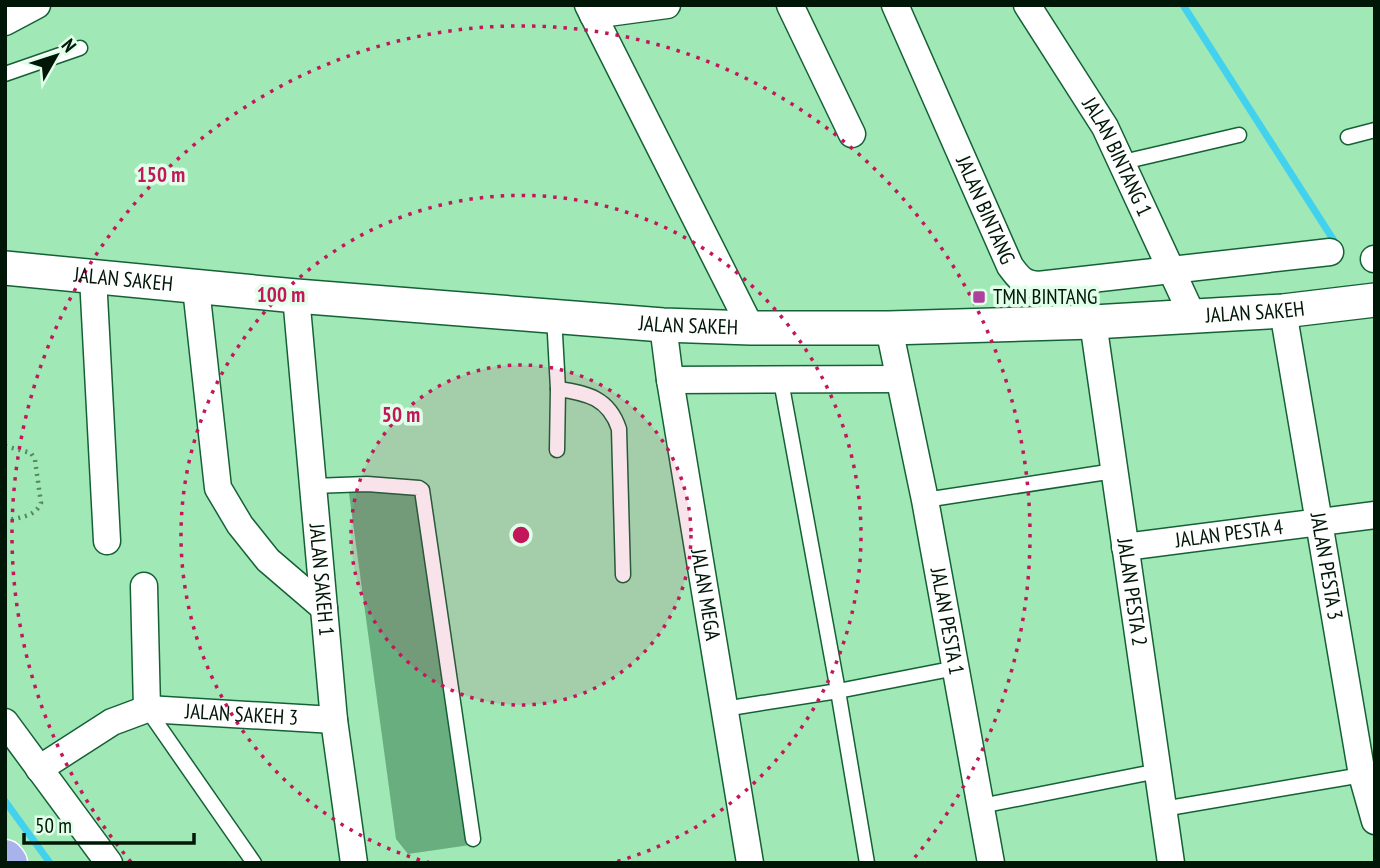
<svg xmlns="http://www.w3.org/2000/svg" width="1380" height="868" font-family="'PT Sans Narrow',sans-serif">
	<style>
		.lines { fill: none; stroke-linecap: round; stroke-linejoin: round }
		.stream { stroke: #43d2ee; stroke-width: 7 }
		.building { fill: #68ae7f }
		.service-casing { stroke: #156136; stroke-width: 17 }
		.minor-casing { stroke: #156136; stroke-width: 29 }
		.tertiary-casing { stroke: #156136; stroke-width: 36 }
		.primary-casing { stroke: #fff; stroke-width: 41 }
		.path { stroke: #568765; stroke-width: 4.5; stroke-dasharray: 2 5; stroke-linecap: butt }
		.service { stroke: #fff; stroke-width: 14 }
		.minor { stroke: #fff; stroke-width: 26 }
		.tertiary { stroke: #fff; stroke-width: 33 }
		.primary { stroke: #a8b3ec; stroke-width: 38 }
		.ring { fill: none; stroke: #c2185b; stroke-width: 3.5; stroke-dasharray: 3.5 7 }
		.poi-dot { fill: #ae409e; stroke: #e1fee9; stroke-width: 2.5 }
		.labels { text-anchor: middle; stroke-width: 7; stroke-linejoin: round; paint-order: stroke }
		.street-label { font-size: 21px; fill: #001707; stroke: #e1fee9 }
		.poi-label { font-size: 21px; fill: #001707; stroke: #e1fee9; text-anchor: start }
		.centre { fill: #c2185b; stroke: #e1fee9; stroke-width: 3.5 }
		.ring-label { font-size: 21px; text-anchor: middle; font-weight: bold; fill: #c2185b; stroke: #e1fee9; stroke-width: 7; stroke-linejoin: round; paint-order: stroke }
	</style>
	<rect width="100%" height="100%" fill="#a0e8b6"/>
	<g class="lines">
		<!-- stream -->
		<g class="stream">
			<polyline points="1183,5 1338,247"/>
			<polyline points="5,801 50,863"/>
		</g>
	</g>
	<!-- building -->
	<polygon class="building" points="348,486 418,489 470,845 408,854 396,839"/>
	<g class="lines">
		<defs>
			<g id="service">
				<polyline points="5,74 80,48"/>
				<polyline points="1348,137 1375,130"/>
				<polyline points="1123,162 1239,135"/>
				<polyline points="554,316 558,389 557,450"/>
				<polyline points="781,381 838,691 867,863"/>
				<path d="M558,389C587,393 609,398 619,429L623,575"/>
				<polyline points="313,486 367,484 419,488 422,490 473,839"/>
				<polyline points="925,500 1114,471"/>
				<polyline points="147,709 254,863"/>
				<polyline points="724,709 838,691 956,668"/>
				<polyline points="981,806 1158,771"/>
				<polyline points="1163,809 1362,775"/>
			</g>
			<g id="minor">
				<polyline points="588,5 751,328"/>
				<polyline points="790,5 852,134"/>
				<path id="s1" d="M895,5L1010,266C1018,277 1023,284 1038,285L1330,252"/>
				<path id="s2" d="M1027,5L1105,127L1193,317"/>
				<polyline points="593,15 667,5"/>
				<polyline points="5,22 37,5"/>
				<polyline points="1374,259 1375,259"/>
				<polyline points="93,277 107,541"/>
				<polyline points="196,288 218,488 240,525 268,560 324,608"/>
				<path id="s3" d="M296,296L334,720L354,863"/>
				<path id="s4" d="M1283,311L1362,775L1375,821"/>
				<path id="s5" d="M1093,322L1171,863"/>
				<path id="s6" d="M663,325L670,380L750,863"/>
				<path id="s7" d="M889,328L925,500L991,863"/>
				<polyline points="670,380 899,379"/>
				<path id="s8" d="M1125,547L1375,515"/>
				<polyline points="144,586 147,709"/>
				<polyline points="5,722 109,863"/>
				<path id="s9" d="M39,769L112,722L147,709L334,720"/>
			</g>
			<g id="tertiary">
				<path id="s10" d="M5,268L296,296L663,325L751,328H889L1093,322L1283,311L1375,300"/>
			</g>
			<polyline id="primary" points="5,859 8,863"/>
		</defs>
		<!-- service casing -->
		<use href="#service" class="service-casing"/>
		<!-- minor casing -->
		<use href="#minor" class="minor-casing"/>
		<!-- tertiary casing -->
		<use href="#tertiary" class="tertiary-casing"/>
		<!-- primary casing -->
		<use href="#primary" class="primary-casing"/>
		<!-- path -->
		<path class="path" d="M5,446L31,453L35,460L41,503C34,518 19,517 5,521"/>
		<!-- service -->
		<use href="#service" class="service"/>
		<!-- minor -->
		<use href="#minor" class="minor"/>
		<!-- tertiary -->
		<use href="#tertiary" class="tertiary"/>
		<!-- primary -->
		<use href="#primary" class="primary"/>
	</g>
	<!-- distance rings -->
	<circle cx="521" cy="535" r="170" fill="#c2185b" fill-opacity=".12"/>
	<g class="ring">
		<circle cx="521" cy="535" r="170"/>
		<path d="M430 863A340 340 0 1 1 612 863"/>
		<path d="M131 862A509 509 0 1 1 911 862"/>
	</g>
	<!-- markers -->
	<rect class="poi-dot" x="972" y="290" width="14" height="14" rx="3.5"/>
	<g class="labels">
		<!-- street labels -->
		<g class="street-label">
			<text dy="7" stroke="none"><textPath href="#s2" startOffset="177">JALAN BINTANG 1</textPath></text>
			<text dy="7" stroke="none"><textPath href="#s1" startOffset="224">JALAN BINTANG</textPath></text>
			<text dy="7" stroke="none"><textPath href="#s10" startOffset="119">JALAN SAKEH</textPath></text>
			<text dy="7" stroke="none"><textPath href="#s10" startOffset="1253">JALAN SAKEH</textPath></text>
			<text dy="7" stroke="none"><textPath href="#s10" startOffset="686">JALAN SAKEH</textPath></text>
			<text dy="7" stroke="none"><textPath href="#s8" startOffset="105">JALAN PESTA 4</textPath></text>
			<text dy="7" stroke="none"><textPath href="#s4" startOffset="259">JALAN PESTA 3</textPath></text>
			<text dy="7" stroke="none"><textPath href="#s3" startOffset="285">JALAN SAKEH 1</textPath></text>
			<text dy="7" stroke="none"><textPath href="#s5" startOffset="273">JALAN PESTA 2</textPath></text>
			<text dy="7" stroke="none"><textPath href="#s6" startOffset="273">JALAN MEGA</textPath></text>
			<text dy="7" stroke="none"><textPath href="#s7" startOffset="299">JALAN PESTA 1</textPath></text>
			<text dy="7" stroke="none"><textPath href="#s9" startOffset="219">JALAN SAKEH 3</textPath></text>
		</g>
		<!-- poi labels -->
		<g class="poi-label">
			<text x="993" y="304">TMN BINTANG</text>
		</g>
	</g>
	<circle cx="521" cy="535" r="10" class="centre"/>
	<g class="ring-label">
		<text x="161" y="182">150 m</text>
		<text x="281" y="302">100 m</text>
		<text x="401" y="422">50 m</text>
	</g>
	<!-- border -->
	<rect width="1380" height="868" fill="none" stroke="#001707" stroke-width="14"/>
	<!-- north arrow -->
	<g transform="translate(56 56) rotate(51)" stroke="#e1fee9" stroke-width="5" paint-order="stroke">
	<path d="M0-5L12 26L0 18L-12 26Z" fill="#001707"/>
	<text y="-10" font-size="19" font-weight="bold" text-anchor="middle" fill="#001707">N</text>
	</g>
	<!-- scale -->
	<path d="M24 833v10h170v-10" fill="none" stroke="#001707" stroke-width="3.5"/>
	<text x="35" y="833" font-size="21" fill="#001707" stroke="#e1fee9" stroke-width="5" paint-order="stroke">50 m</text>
</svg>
